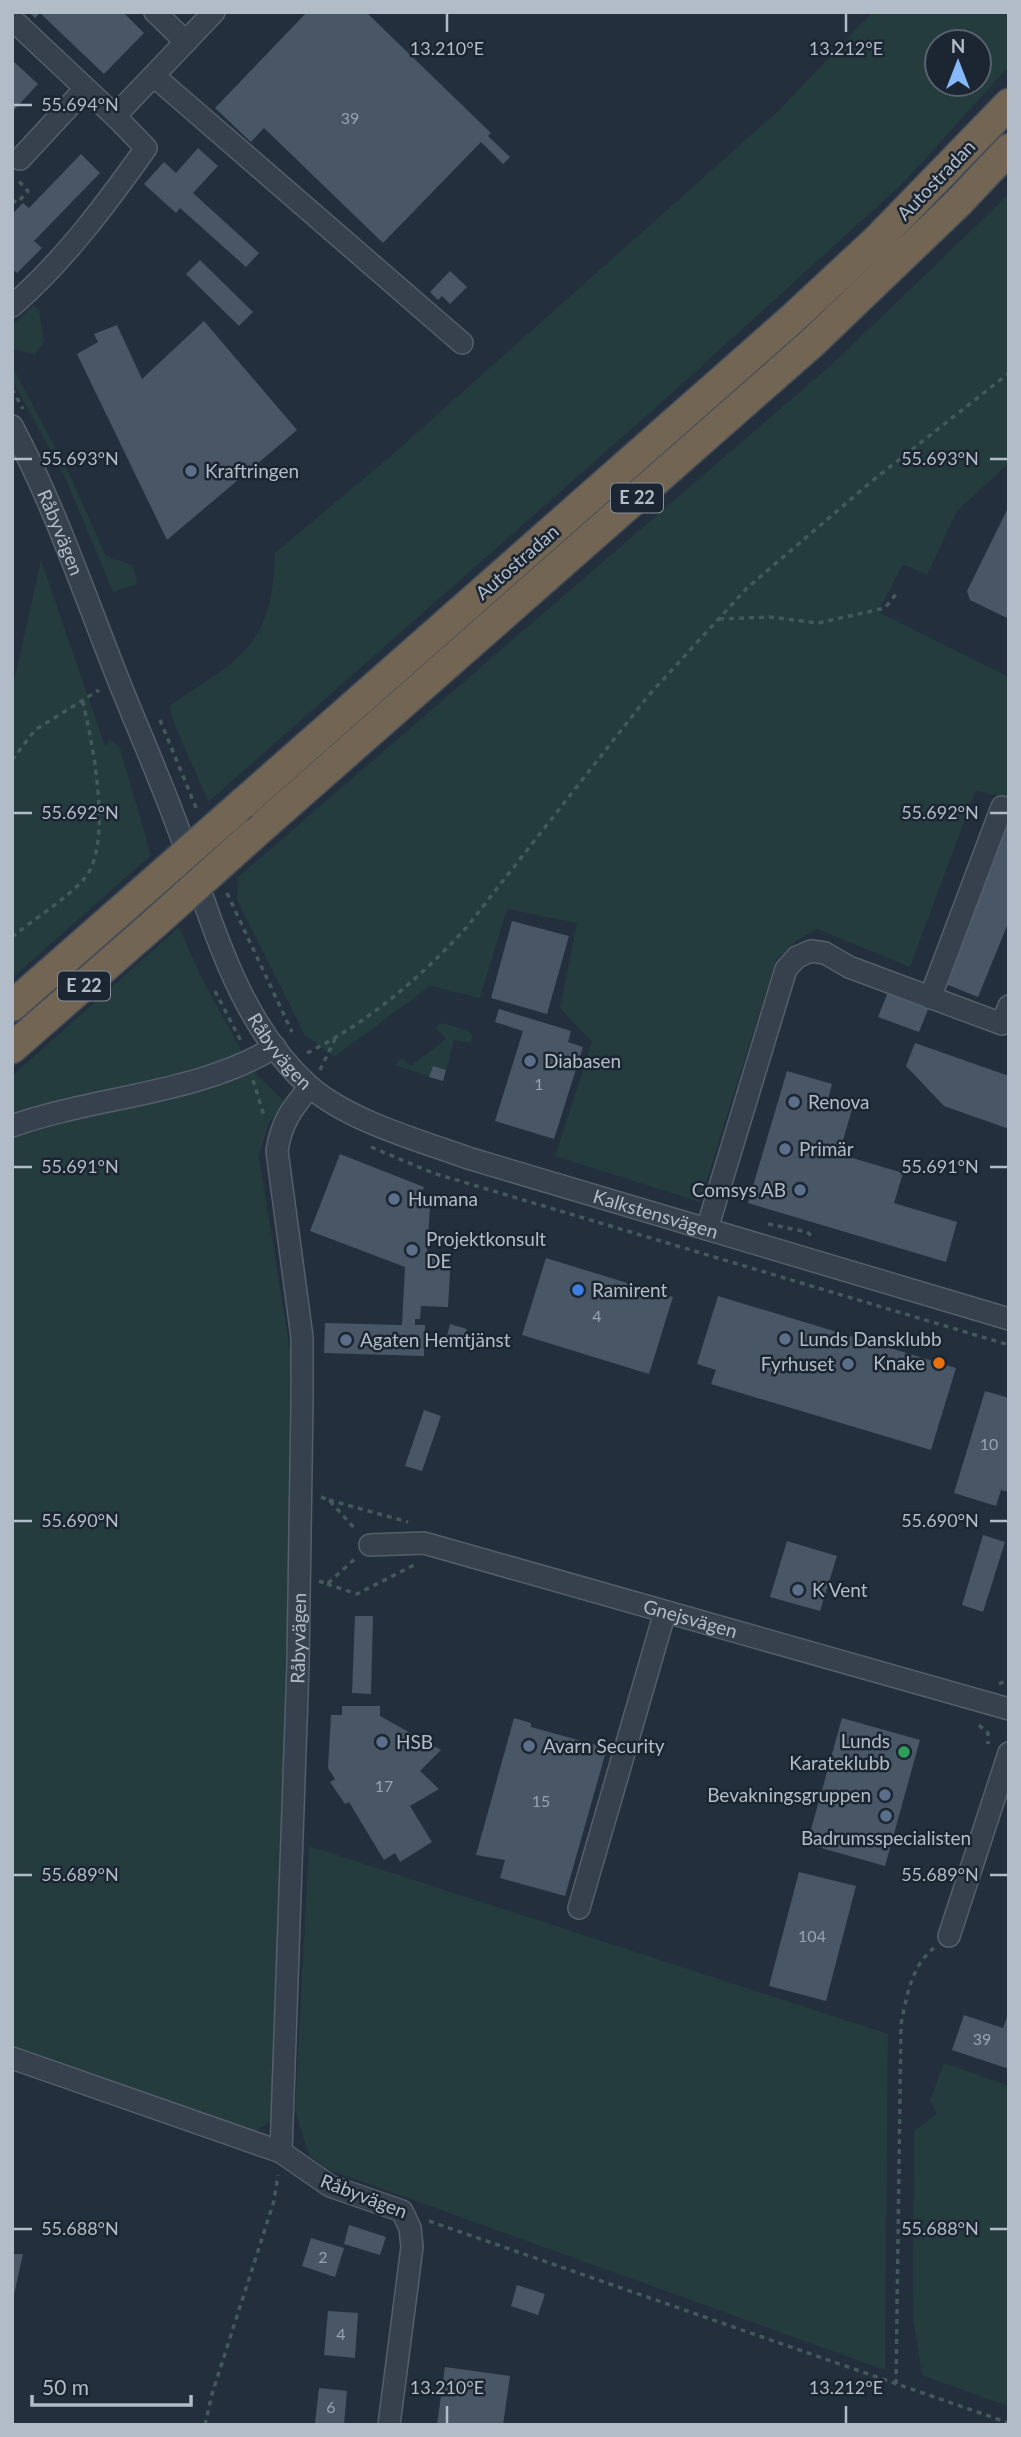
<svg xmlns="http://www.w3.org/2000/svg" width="1021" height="2437" font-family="Lato,sans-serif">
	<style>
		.green { fill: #253c3e; fill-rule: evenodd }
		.building { fill: #495666 }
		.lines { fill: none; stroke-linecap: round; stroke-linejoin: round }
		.minor-casing { stroke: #555f6b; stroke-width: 24 }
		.highway-casing { stroke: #424c58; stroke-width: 33 }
		.path { stroke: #43595b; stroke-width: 3.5; stroke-dasharray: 5 5; stroke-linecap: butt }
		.minor { stroke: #37414d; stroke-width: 21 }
		.highway { stroke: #736553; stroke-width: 30 }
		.highway-bridge-casing { stroke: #424c58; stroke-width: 33; stroke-linecap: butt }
		.highway-bridge { stroke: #736553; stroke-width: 30 }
		.ticks { fill: none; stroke: #b2bcc8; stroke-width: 2.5 }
		.service-dot { fill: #5c6f8a; stroke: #1c2632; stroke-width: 2.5 }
		.shop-dot { fill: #3f7fe0; stroke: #1c2632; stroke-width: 2.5 }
		.food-dot { fill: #e8710a; stroke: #1c2632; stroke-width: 2.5 }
		.leisure-dot { fill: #2e9e5b; stroke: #1c2632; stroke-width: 2.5 }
		.labels { text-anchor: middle; stroke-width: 5; stroke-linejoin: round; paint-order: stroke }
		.number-label { font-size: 16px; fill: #98a2b0 }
		.shield { fill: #1c2632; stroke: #858f9b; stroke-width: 2 }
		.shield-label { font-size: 18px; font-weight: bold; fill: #b2bcc8 }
		.street-label { font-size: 19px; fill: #b2bcc8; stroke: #1c2632 }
		.poi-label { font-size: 19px; fill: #b2bcc8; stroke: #1c2632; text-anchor: start }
		.ticks-label { font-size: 18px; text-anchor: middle; fill: #b2bcc8; stroke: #1c2632; stroke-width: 5; stroke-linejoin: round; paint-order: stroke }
	</style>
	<rect width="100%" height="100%" fill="#232f3d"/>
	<!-- green -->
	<g class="green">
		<path d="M873,12H1009V66L904,182L662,402L208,802C196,769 178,740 169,706C241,657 272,648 275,553L392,455L777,112ZM937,42H979V84H937Z"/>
		<polygon points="1009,194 1009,463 957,511 927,575 903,564 878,612 1009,677 1009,799 976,790 910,967 817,929 796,941 776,960 700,1202 555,1156 592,1042 560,1008 577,923 507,909 480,998 430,986 334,1057 305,1035 237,900 238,877 839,358"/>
		<polygon points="33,305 39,310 44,341 35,355 15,349 12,352 12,326"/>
		<polygon points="12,366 70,476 106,556 132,565 137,579 135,585 113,592 65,477 12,380"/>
		<polygon points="41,560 105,746 110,740 120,748 151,855 12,978 12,690"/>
		<polygon points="179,927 203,981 253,1071 285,1102 268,1124 259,1157 290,1350 287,1681 273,2120 251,2134 12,2049 12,1076"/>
		<polygon points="442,1023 469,1031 472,1035 471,1043 454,1040 443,1081 394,1065 402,1058 411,1066 446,1039 435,1027"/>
		<polygon points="309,1846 888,2034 885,2370 327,2169 309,2155 295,2111"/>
		<polygon points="944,2063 1009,2086 1009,2407 922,2375 913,2319 914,2131 937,2114 930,2101"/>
	</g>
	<!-- building -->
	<g class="building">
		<polygon points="29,12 123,12 144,33 104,74 40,13 35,18"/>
		<polygon points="307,12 366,12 491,133 488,136 510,157 503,164 481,142 383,243 264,128 251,142 215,108"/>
		<polygon points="12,60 38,84 12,112"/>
		<polygon points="198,148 218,166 193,193 259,253 246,267 180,208 176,213 144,184 164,162 176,173"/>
		<polygon points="81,154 100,173 34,241 42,248 17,273 12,269 12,214 23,203 29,208"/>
		<polygon points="200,260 253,312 239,326 186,274"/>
		<polygon points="450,271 467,287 450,304 442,296 438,300 430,292"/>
		<polygon points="204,321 297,430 167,540 77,354 98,342 94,334 117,325 142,379"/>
		<polygon points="1009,506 1009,619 970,600 967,591"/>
		<polygon points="1009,819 1009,921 978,997 943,983"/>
		<polygon points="512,921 569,936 547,1014 491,998"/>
		<polygon points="888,992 929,1007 919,1032 878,1017"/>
		<polygon points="499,1009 571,1031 568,1042 583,1047 554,1139 495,1121 523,1031 495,1022"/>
		<polygon points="915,1043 1009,1076 1009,1129 944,1106 906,1066"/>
		<polygon points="433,1066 446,1070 443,1081 429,1077"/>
		<polygon points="787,1071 832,1084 828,1099 853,1106 839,1154 903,1173 894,1203 957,1222 946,1262 748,1203"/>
		<polygon points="340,1154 424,1187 419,1202 430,1206 427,1254 451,1255 448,1307 421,1306 420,1319 415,1319 415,1325 425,1325 424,1356 324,1353 325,1323 402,1325 405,1267 310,1231"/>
		<polygon points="546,1258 673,1297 649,1374 522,1335"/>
		<polygon points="718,1296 956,1368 931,1450 711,1384 716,1370 697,1364"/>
		<polygon points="450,1324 467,1329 461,1348 445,1344"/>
		<polygon points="985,1391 1009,1398 1009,1492 1001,1490 996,1506 954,1493"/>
		<polygon points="424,1410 441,1416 422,1471 405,1466"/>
		<polygon points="983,1535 1005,1542 983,1612 962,1605"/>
		<polygon points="787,1541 837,1556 820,1611 770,1597"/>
		<polygon points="355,1616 373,1616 371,1694 352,1693"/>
		<polygon points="342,1706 380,1706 380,1716 441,1750 420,1771 439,1789 410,1806 432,1842 400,1862 395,1853 384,1860 349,1802 345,1804 330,1782 335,1779 328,1768 331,1715 342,1715"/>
		<polygon points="514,1718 531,1723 531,1727 607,1748 565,1896 500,1878 505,1860 476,1855"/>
		<polygon points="842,1718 920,1740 885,1866 807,1844"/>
		<polygon points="799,1872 856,1886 826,2001 769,1986"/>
		<polygon points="1009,2011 1009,2069 952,2050 964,2015 1003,2028"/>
		<polygon points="349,2225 386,2237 380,2255 344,2244"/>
		<polygon points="311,2238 344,2248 335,2277 302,2266"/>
		<polygon points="12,2254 23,2254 13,2299 12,2299"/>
		<polygon points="517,2285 545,2294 538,2315 511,2306"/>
		<polygon points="328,2311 358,2313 355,2358 324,2355"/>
		<polygon points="445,2367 510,2376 503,2425 437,2425"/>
		<polygon points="319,2388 347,2391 344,2425 315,2423"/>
	</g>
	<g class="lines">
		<defs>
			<g id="minor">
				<polyline points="155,12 186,42"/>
				<polyline points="12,19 115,116"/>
				<polyline points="154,76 462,343"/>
				<polyline points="20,159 85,89"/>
				<path d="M12,306C64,261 107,203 146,148L115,116L214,12"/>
				<path id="s1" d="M12,426C51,499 79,579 109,656C131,714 157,770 178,828C212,918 235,1019 309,1086C349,1121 418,1140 468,1158L1009,1319"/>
				<polyline points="930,998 1002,807 1009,809"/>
				<path d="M12,1126C96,1096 199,1094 275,1047"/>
				<polyline points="707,1229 786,969 797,957 811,951 825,953 849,967 1002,1024 1009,1006"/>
				<path id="s2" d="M370,1545L424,1543L1009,1709"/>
				<polyline points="579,1908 665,1612"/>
				<polyline points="949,1936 1009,1753"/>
				<polyline points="12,2058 281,2152 330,2186 402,2211 410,2228 412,2247 389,2425"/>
				<path id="s3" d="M281,2152L298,1665L302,1401V1337L277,1151C281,1123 292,1108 310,1087"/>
			</g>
			<g id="highway">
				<polyline points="242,804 792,319 878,239 1009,104"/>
				<polyline points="254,834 813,342 959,202 1009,149"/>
				<polyline points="12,1006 142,892"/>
				<polyline points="12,1048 155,923"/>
			</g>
		</defs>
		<!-- minor casing -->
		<use href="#minor" class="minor-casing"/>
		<!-- highway casing -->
		<use href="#highway" class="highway-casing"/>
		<!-- path -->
		<g class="path">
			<polyline points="12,200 17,203 28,191 16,178"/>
			<polyline points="12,389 23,409"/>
			<polyline points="719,619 770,617 818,623 885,608 896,594"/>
			<polyline points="160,720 197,810"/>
			<polyline points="12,760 35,730 99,690"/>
			<polyline points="227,893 292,1032"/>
			<path d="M12,937C35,918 64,901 84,879C114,846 92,739 82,699"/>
			<polyline points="215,991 242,1043"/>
			<path d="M307,1053C369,1022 420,978 466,928L648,696L747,588L872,481L1009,373"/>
			<polyline points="320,1070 335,1039"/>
			<polyline points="253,1080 264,1116"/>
			<polyline points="371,1147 433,1173 1009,1345"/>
			<polyline points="768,1224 807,1232 814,1238"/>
			<polyline points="321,1497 329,1500 356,1530"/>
			<polyline points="329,1500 408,1522"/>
			<polyline points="319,1581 327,1584 357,1557"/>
			<polyline points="327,1584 357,1594 414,1565"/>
			<polyline points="999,1684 1009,1679"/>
			<polyline points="979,1725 988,1733 988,1744"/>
			<polyline points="429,2221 1009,2423"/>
			<path d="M896,2384L901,2024C907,1996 911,1966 934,1948"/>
			<polyline points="205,2425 212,2394 274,2201 278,2175"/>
		</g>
		<!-- minor -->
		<use href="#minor" class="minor"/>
		<!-- highway -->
		<use href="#highway" class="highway"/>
		<defs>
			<g id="highway-bridge">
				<polyline points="142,892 242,804"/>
				<polyline points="155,923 254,834"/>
			</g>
		</defs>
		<!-- highway-bridge casing -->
		<use href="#highway-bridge" class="highway-bridge-casing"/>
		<!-- highway-bridge -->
		<use href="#highway-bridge" class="highway-bridge"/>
	</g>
	<!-- ticks -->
	<path class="ticks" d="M447,14V32M846,14V32M14,105H32M14,459H32M990,459H1007M14,813H32M990,813H1007M14,1167H32M990,1167H1007M14,1521H32M990,1521H1007M14,1875H32M990,1875H1007M14,2229H32M990,2229H1007M447,2406V2423M846,2406V2423"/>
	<!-- markers -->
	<g class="service-dot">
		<circle cx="191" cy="471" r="7"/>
		<circle cx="530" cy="1061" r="7"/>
		<circle cx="794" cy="1102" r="7"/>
		<circle cx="785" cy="1149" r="7"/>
		<circle cx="800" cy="1190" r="7"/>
		<circle cx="394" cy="1199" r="7"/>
		<circle cx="412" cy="1250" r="7"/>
		<circle cx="785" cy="1339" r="7"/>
		<circle cx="346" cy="1340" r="7"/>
		<circle cx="848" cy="1364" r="7"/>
		<circle cx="798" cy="1590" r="7"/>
		<circle cx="382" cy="1742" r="7"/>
		<circle cx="529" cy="1746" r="7"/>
		<circle cx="885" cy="1795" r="7"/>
		<circle cx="886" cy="1816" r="7"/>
	</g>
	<circle class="shop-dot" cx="578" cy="1290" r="7"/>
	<circle class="food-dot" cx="939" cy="1363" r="7"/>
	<circle class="leisure-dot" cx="904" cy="1752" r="7"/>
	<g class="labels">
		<!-- number labels -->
		<g class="number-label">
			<text x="350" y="124">39</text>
			<text x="539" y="1090">1</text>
			<text x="597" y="1322">4</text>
			<text x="989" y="1450">10</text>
			<text x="384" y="1792">17</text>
			<text x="541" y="1807">15</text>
			<text x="812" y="1942">104</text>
			<text x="982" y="2045">39</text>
			<text x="323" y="2263">2</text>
			<text x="341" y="2340">4</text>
			<text x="331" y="2413">6</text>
		</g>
		<!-- shield labels -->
		<g class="shield">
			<rect x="611" y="483.5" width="52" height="29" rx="5"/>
			<rect x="58" y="971.5" width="52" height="29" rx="5"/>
		</g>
		<g class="shield-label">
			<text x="637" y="504">E 22</text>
			<text x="84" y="992">E 22</text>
		</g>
		<!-- street labels -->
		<g class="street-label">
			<text transform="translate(936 180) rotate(-46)" y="7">Autostradan</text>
			<text dy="7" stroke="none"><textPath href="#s1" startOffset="117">Råbyvägen</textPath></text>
			<text transform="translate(517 562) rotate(-41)" y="7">Autostradan</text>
			<text dy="7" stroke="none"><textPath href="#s1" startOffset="682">Råbyvägen</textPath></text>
			<text dy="7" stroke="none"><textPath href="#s1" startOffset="1099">Kalkstensvägen</textPath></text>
			<text dy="7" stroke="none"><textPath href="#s2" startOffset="331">Gnejsvägen</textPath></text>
			<text dy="7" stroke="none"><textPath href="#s3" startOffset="514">Råbyvägen</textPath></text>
			<text transform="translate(364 2196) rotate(21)" y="7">Råbyvägen</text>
		</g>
		<!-- poi labels -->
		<g class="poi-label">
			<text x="205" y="478">Kraftringen</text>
			<text x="544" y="1068">Diabasen</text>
			<text x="808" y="1109">Renova</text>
			<text x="799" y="1156">Primär</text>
			<text x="786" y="1197" text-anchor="end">Comsys AB</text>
			<text x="408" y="1206">Humana</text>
			<text x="426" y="1246">Projektkonsult<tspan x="426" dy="22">DE</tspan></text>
			<text x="592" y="1297">Ramirent</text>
			<text x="799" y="1346">Lunds Dansklubb</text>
			<text x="360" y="1347">Agaten Hemtjänst</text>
			<text x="925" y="1370" text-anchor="end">Knake</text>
			<text x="834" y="1371" text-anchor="end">Fyrhuset</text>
			<text x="812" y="1597">K Vent</text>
			<text x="890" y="1748" text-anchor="end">Lunds<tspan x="890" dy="22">Karateklubb</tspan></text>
			<text x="396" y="1749">HSB</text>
			<text x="543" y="1753">Avarn Security</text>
			<text x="871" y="1802" text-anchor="end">Bevakningsgruppen</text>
			<text x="886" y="1845" text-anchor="middle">Badrumsspecialisten</text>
		</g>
	</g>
	<g class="ticks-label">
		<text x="447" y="55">13.210°E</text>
		<text x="846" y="55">13.212°E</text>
		<text x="80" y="111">55.694°N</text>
		<text x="80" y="465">55.693°N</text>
		<text x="940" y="465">55.693°N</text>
		<text x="80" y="819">55.692°N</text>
		<text x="940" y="819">55.692°N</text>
		<text x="80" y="1173">55.691°N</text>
		<text x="940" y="1173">55.691°N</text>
		<text x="80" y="1527">55.690°N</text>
		<text x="940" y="1527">55.690°N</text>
		<text x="80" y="1881">55.689°N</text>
		<text x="940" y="1881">55.689°N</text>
		<text x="80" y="2235">55.688°N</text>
		<text x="940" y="2235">55.688°N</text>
		<text x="447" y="2394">13.210°E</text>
		<text x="846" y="2394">13.212°E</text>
	</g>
	<!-- border -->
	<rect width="1021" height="2437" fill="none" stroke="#b2bcc8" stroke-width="28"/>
	<!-- north arrow -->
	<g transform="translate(958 63)"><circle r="33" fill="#1c2632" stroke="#58626e" stroke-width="2"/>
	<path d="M0-5L12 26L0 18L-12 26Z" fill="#86b8fa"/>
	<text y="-10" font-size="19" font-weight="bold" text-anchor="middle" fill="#b2bcc8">N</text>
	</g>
	<!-- scale -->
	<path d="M32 2395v10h159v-10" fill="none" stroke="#b2bcc8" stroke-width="3.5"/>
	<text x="42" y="2395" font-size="21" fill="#b2bcc8" stroke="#1c2632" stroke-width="5" paint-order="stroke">50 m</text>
</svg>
